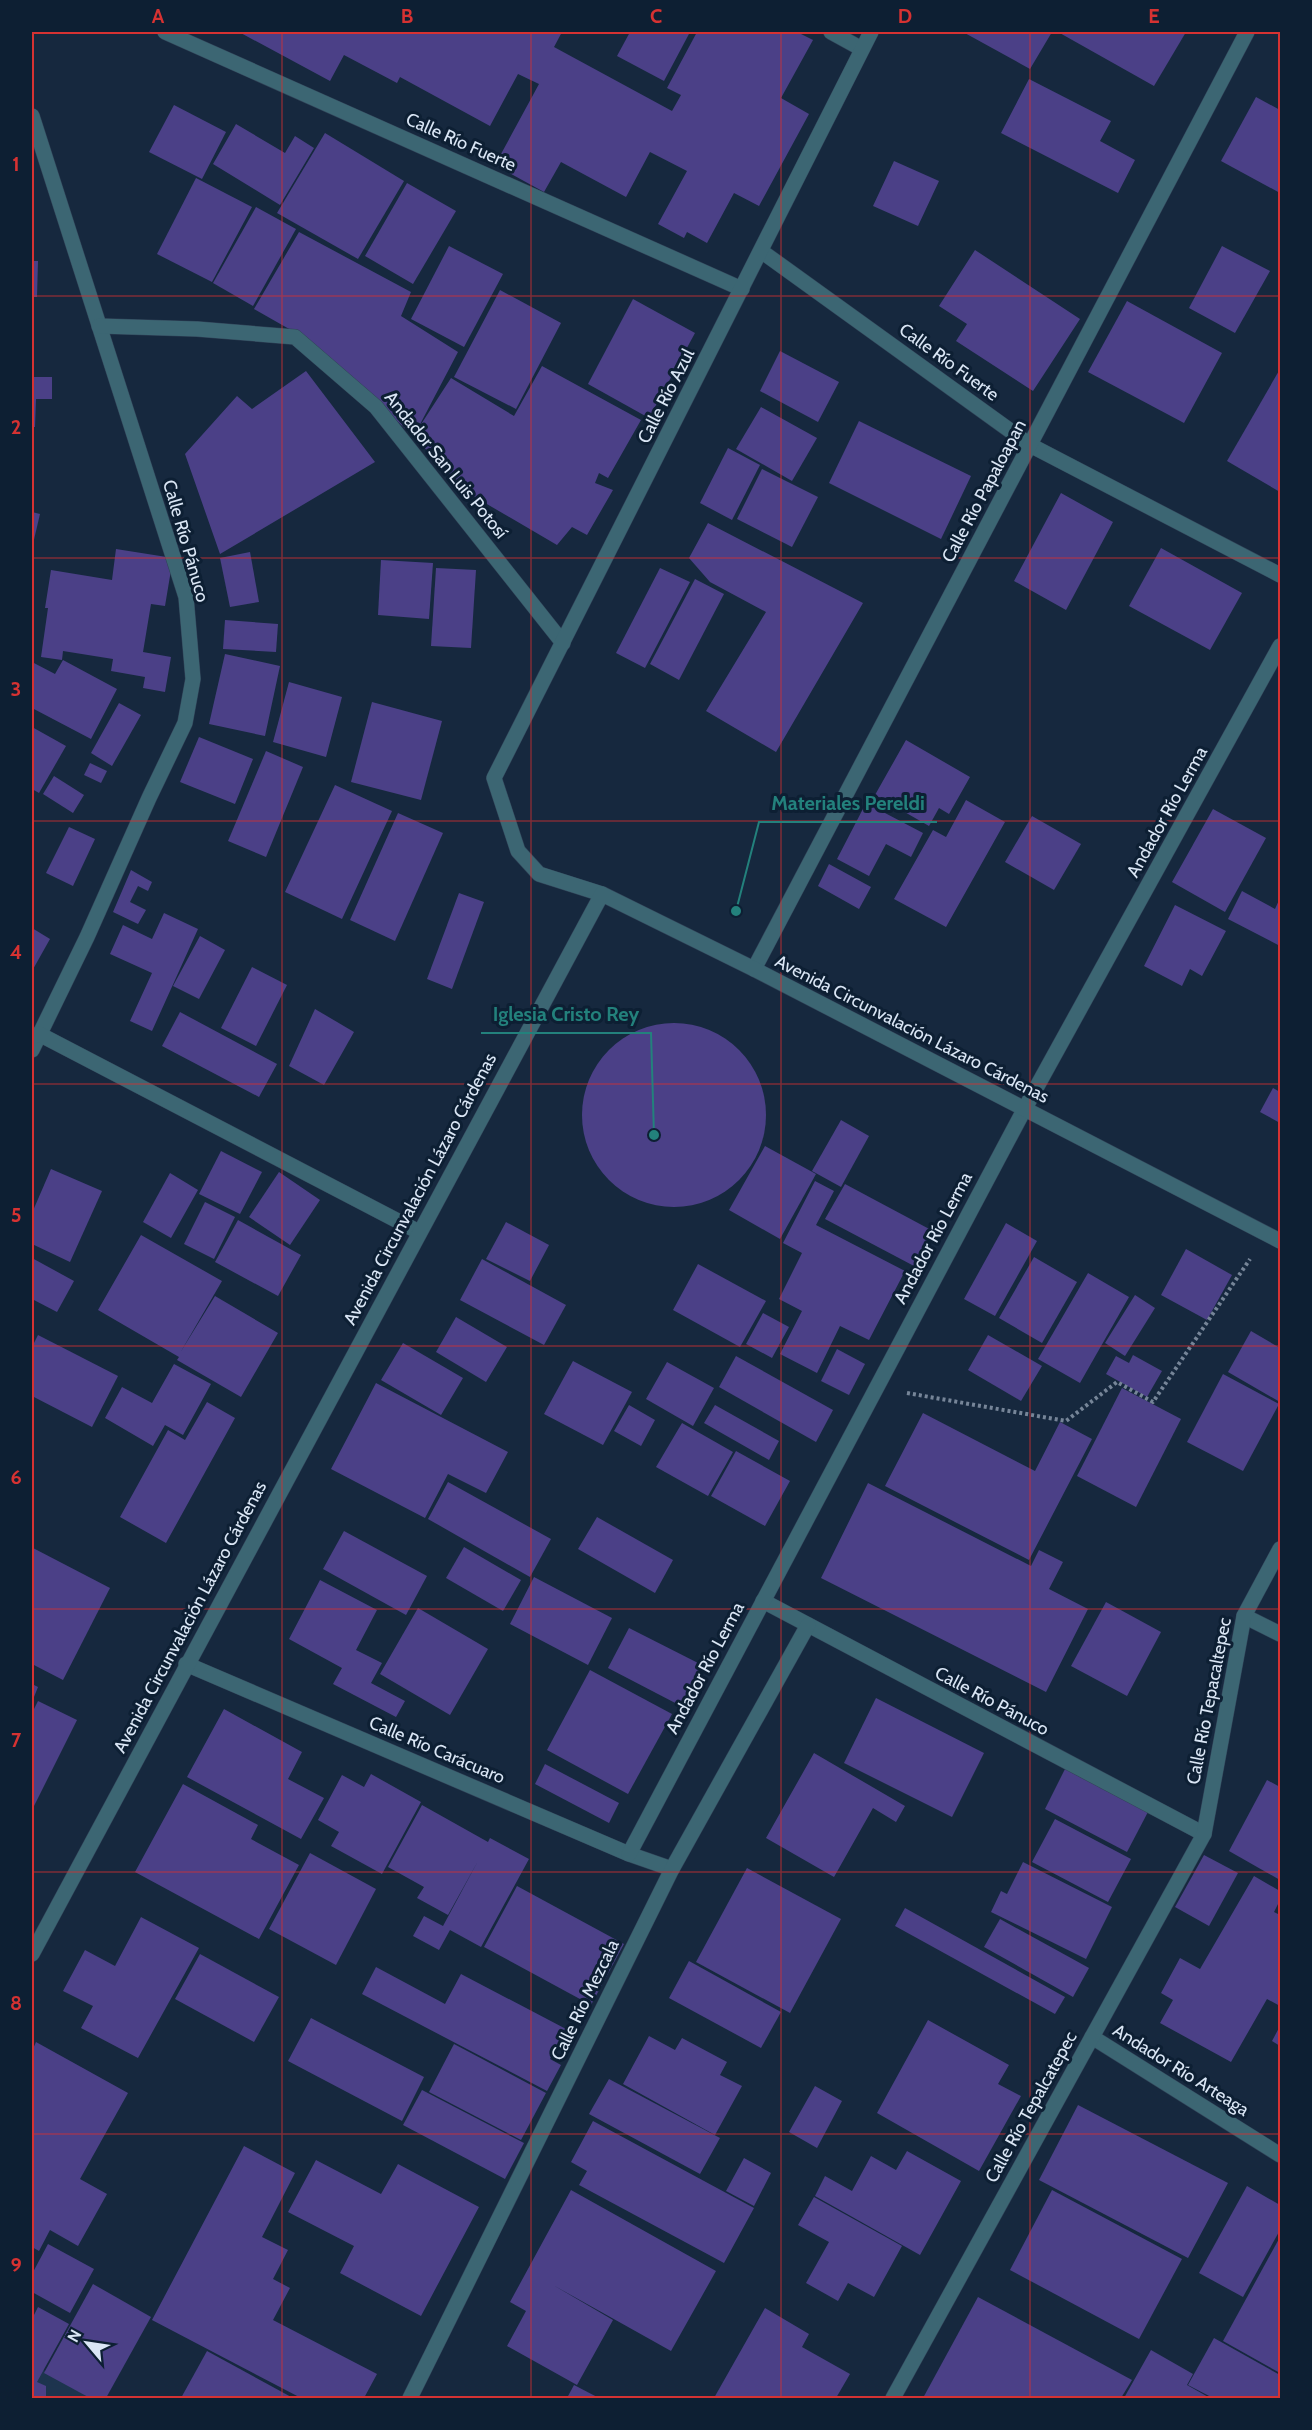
<svg xmlns="http://www.w3.org/2000/svg" width="1312" height="2430" font-family="Cabin,sans-serif">
	<style>
		.built { fill: #1d344e }
		.building { fill: #4b4087 }
		.lines { fill: none; stroke-linecap: round; stroke-linejoin: round }
		.minor-casing { stroke: #314358; stroke-width: 16 }
		.tertiary-casing { stroke: #314358; stroke-width: 16 }
		.path { stroke: #768598; stroke-width: 4; stroke-dasharray: 3 3; stroke-linecap: butt }
		.minor { stroke: #3c6673; stroke-width: 15 }
		.tertiary { stroke: #3c6673; stroke-width: 15 }
		.grid { fill: none; stroke: #d63232; stroke-width: 1.5; stroke-opacity: 0.55 }
		.labels { text-anchor: middle; stroke-width: 6; stroke-linejoin: round; paint-order: stroke }
		.street-label { font-size: 18px; fill: #dae6f5; stroke: #0d1f33 }
		.leader { fill: none; stroke: #23817c; stroke-width: 2 }
		.callout-dot { fill: #23817c; stroke: #0d1f33; stroke-width: 2 }
		.callout-label { font-size: 20px; text-anchor: middle; font-weight: bold; fill: #23817c; stroke: #0d1f33; stroke-width: 6; stroke-linejoin: round; paint-order: stroke }
		.neatline { fill: none; stroke: #d63232; stroke-width: 2 }
		.grid-label { font-size: 20px; text-anchor: middle; font-weight: bold; fill: #d63232 }
	</style>
	<rect width="100%" height="100%" fill="#16283e"/>
	<!-- built -->
	<polygon class="built" points="32,2364 96,2398 32,2398"/>
	<!-- building -->
	<g class="building">
		<polygon points="239,32 562,32 554,47 672,111 681,95 667,88 697,32 797,32 813,40 781,98 809,114 759,206 734,193 707,243 687,232 684,238 658,224 687,171 650,152 626,197 561,162 544,192 495,165 539,84 518,74 490,126 400,77 397,83 344,55 330,81"/>
		<polygon points="630,32 690,32 664,81 617,56"/>
		<polygon points="963,32 1052,32 1030,69"/>
		<polygon points="1058,32 1186,32 1154,86"/>
		<polygon points="1029,79 1111,121 1100,141 1135,160 1118,193 1001,133"/>
		<polygon points="1256,97 1280,110 1280,193 1221,161"/>
		<polygon points="174,105 226,132 202,179 149,152"/>
		<polygon points="236,124 285,153 295,136 314,148 280,205 213,164"/>
		<polygon points="325,133 404,181 358,259 277,213"/>
		<polygon points="894,161 939,181 918,226 873,206"/>
		<polygon points="196,178 252,207 212,282 157,254"/>
		<polygon points="407,183 456,211 413,284 365,256"/>
		<polygon points="256,207 296,229 253,306 213,283"/>
		<polygon points="299,232 411,292 401,316 458,352 416,432 451,378 514,416 542,366 641,420 608,478 599,473 595,483 613,490 587,535 572,527 557,545 468,493 413,436 312,342 254,309"/>
		<polygon points="449,246 503,274 464,347 411,319"/>
		<polygon points="1222,246 1270,271 1235,333 1189,308"/>
		<polygon points="975,250 1080,319 1033,391 956,341 967,324 939,306"/>
		<polygon points="32,261 38,261 37,297 32,297"/>
		<polygon points="500,290 561,323 516,409 454,377"/>
		<polygon points="633,299 695,333 649,418 588,384"/>
		<polygon points="1127,301 1222,353 1184,423 1088,372"/>
		<polygon points="780,351 839,382 818,422 760,391"/>
		<polygon points="1280,369 1280,492 1227,461"/>
		<polygon points="306,371 375,462 220,554 185,454 237,396 252,409"/>
		<polygon points="32,377 52,377 52,399 36,399 35,427 32,427"/>
		<polygon points="761,407 817,438 792,481 736,449"/>
		<polygon points="859,421 971,476 941,539 829,483"/>
		<polygon points="728,448 760,465 732,520 700,503"/>
		<polygon points="762,469 818,497 792,547 737,519"/>
		<polygon points="1061,493 1113,522 1066,610 1014,581"/>
		<polygon points="32,512 40,514 32,548"/>
		<polygon points="708,523 863,603 776,752 706,711 766,612 710,582 689,558"/>
		<polygon points="1161,548 1242,593 1210,650 1129,606"/>
		<polygon points="116,549 173,558 165,606 151,604 143,652 171,657 165,692 143,688 145,677 111,671 113,659 63,651 62,660 41,657 48,608 45,608 51,570 112,580"/>
		<polygon points="250,552 259,602 230,607 220,558"/>
		<polygon points="381,560 433,563 429,619 378,615"/>
		<polygon points="436,568 476,570 471,648 431,646"/>
		<polygon points="660,568 690,582 645,668 616,653"/>
		<polygon points="695,579 724,594 679,680 650,664"/>
		<polygon points="225,620 278,624 276,652 223,649"/>
		<polygon points="225,654 280,666 265,736 209,724"/>
		<polygon points="63,660 117,689 91,739 32,708 32,662 55,674"/>
		<polygon points="289,682 342,697 326,757 273,742"/>
		<polygon points="372,702 442,721 421,800 351,782"/>
		<polygon points="119,703 141,715 112,766 91,753"/>
		<polygon points="32,727 66,746 39,793 32,789"/>
		<polygon points="199,737 253,759 235,804 180,782"/>
		<polygon points="906,740 970,777 949,814 939,808 929,826 875,795"/>
		<polygon points="266,751 303,767 266,857 228,841"/>
		<polygon points="90,763 107,771 101,783 84,775"/>
		<polygon points="54,776 84,795 73,813 43,794"/>
		<polygon points="335,785 392,811 342,919 285,892"/>
		<polygon points="966,800 1005,822 946,927 894,899 933,830 946,837"/>
		<polygon points="866,803 923,833 911,857 886,844 869,876 837,859"/>
		<polygon points="1213,809 1266,838 1225,912 1172,882"/>
		<polygon points="398,813 443,833 395,941 350,920"/>
		<polygon points="1032,816 1081,844 1054,890 1005,862"/>
		<polygon points="69,827 95,839 73,886 46,873"/>
		<polygon points="829,864 871,887 859,909 818,886"/>
		<polygon points="131,870 152,882 148,891 138,886 130,902 146,910 138,924 113,912"/>
		<polygon points="1242,891 1275,909 1280,898 1280,946 1228,919"/>
		<polygon points="459,893 484,902 452,989 427,979"/>
		<polygon points="1175,905 1226,931 1202,976 1190,969 1182,986 1144,966"/>
		<polygon points="164,913 198,929 152,1031 130,1021 152,973 110,954 123,925 152,939"/>
		<polygon points="32,928 50,939 32,971"/>
		<polygon points="200,936 225,950 199,999 173,986"/>
		<polygon points="252,967 287,985 256,1046 221,1028"/>
		<polygon points="315,1009 354,1032 324,1085 289,1066"/>
		<polygon points="180,1012 277,1064 259,1097 162,1046"/>
		<circle cx="674" cy="1115" r="92"/>
		<polygon points="1273,1088 1280,1092 1280,1123 1260,1112"/>
		<polygon points="841,1120 869,1136 841,1187 812,1171"/>
		<polygon points="765,1146 816,1174 780,1239 729,1210"/>
		<polygon points="221,1151 262,1172 240,1214 199,1194"/>
		<polygon points="51,1169 102,1191 70,1262 32,1244 32,1213"/>
		<polygon points="279,1172 320,1200 290,1245 249,1217"/>
		<polygon points="170,1173 198,1190 171,1238 143,1222"/>
		<polygon points="815,1181 834,1191 816,1225 905,1271 869,1340 840,1326 817,1373 780,1354 802,1311 779,1299 802,1253 783,1243"/>
		<polygon points="845,1184 933,1231 914,1266 825,1219"/>
		<polygon points="205,1202 235,1217 214,1259 184,1244"/>
		<polygon points="238,1220 301,1255 278,1296 215,1262"/>
		<polygon points="506,1222 549,1245 530,1281 486,1259"/>
		<polygon points="1006,1223 1037,1241 995,1316 964,1299"/>
		<polygon points="141,1235 222,1281 180,1353 215,1296 278,1333 241,1397 177,1360 179,1357 98,1310"/>
		<polygon points="1186,1249 1232,1275 1207,1320 1161,1295"/>
		<polygon points="1034,1257 1077,1282 1042,1343 999,1318"/>
		<polygon points="32,1258 74,1281 57,1312 32,1299"/>
		<polygon points="482,1259 566,1305 544,1345 460,1300"/>
		<polygon points="698,1264 766,1301 740,1347 673,1310"/>
		<polygon points="1088,1273 1129,1297 1080,1383 1038,1359"/>
		<polygon points="1135,1295 1155,1308 1125,1356 1105,1343"/>
		<polygon points="763,1313 789,1327 772,1358 746,1344"/>
		<polygon points="456,1317 507,1347 486,1382 436,1352"/>
		<polygon points="1251,1331 1280,1348 1280,1402 1228,1372"/>
		<polygon points="38,1335 118,1376 92,1427 32,1396 32,1347"/>
		<polygon points="988,1335 1042,1366 1021,1401 968,1370"/>
		<polygon points="403,1343 463,1378 441,1415 381,1380"/>
		<polygon points="837,1349 865,1364 849,1395 821,1381"/>
		<polygon points="1133,1355 1162,1371 1147,1397 1106,1374 1116,1356 1129,1363"/>
		<polygon points="736,1356 833,1410 816,1442 719,1387"/>
		<polygon points="573,1361 632,1392 603,1445 544,1414"/>
		<polygon points="667,1362 714,1388 693,1426 646,1399"/>
		<polygon points="174,1364 211,1384 183,1435 165,1425 153,1446 105,1418 122,1387 152,1403"/>
		<polygon points="1223,1374 1279,1404 1243,1471 1187,1442"/>
		<polygon points="376,1383 508,1452 486,1493 448,1474 425,1518 331,1469"/>
		<polygon points="1122,1388 1181,1419 1136,1507 1077,1476"/>
		<polygon points="207,1402 235,1418 166,1543 120,1517 168,1430 185,1440"/>
		<polygon points="629,1405 655,1420 641,1446 614,1431"/>
		<polygon points="715,1405 779,1441 769,1460 704,1423"/>
		<polygon points="923,1413 1035,1471 1060,1422 1092,1439 1029,1560 885,1486"/>
		<polygon points="682,1423 733,1452 708,1496 656,1467"/>
		<polygon points="736,1451 790,1481 765,1526 711,1496"/>
		<polygon points="448,1482 551,1539 530,1577 428,1519"/>
		<polygon points="868,1483 1031,1566 1039,1550 1063,1562 1049,1589 1088,1609 1046,1692 821,1578"/>
		<polygon points="597,1517 673,1560 655,1593 578,1549"/>
		<polygon points="344,1531 427,1576 406,1615 323,1569"/>
		<polygon points="464,1547 521,1580 503,1611 446,1578"/>
		<polygon points="33,1548 110,1588 63,1680 32,1664"/>
		<polygon points="534,1577 612,1618 588,1665 510,1624"/>
		<polygon points="320,1580 377,1610 356,1650 382,1663 371,1683 405,1701 396,1717 333,1684 342,1668 289,1639"/>
		<polygon points="1106,1602 1161,1632 1127,1696 1071,1666"/>
		<polygon points="418,1608 488,1649 450,1715 380,1674"/>
		<polygon points="629,1628 702,1665 681,1706 608,1668"/>
		<polygon points="590,1670 672,1714 628,1794 547,1750"/>
		<polygon points="32,1684 38,1687 32,1702"/>
		<polygon points="876,1698 984,1753 952,1817 844,1763"/>
		<polygon points="38,1701 77,1720 32,1810 32,1713"/>
		<polygon points="224,1709 302,1752 288,1779 324,1798 301,1839 187,1777"/>
		<polygon points="814,1753 905,1806 896,1822 873,1808 834,1877 766,1838"/>
		<polygon points="545,1764 619,1803 609,1823 535,1784"/>
		<polygon points="1066,1767 1149,1810 1127,1852 1045,1809"/>
		<polygon points="371,1774 421,1802 382,1874 331,1846 339,1832 318,1820 342,1775 364,1787"/>
		<polygon points="1267,1780 1280,1787 1280,1880 1229,1851"/>
		<polygon points="183,1784 258,1825 251,1839 299,1865 259,1939 135,1872"/>
		<polygon points="422,1805 488,1842 490,1838 529,1859 481,1947 450,1930 439,1950 413,1936 424,1916 443,1926 478,1861 448,1915 417,1898 424,1887 388,1867"/>
		<polygon points="1055,1819 1131,1859 1108,1902 1032,1862"/>
		<polygon points="310,1853 376,1889 336,1965 269,1929"/>
		<polygon points="1204,1855 1238,1873 1209,1926 1175,1907"/>
		<polygon points="1023,1862 1112,1907 1086,1959 991,1912 1001,1891 1007,1894"/>
		<polygon points="747,1868 841,1919 790,2013 696,1962"/>
		<polygon points="1254,1876 1280,1891 1280,1900 1274,1912 1280,1915 1280,2006 1267,1999 1231,2062 1160,2023 1173,2000 1161,1993 1180,1958 1200,1969"/>
		<polygon points="517,1886 624,1944 591,2005 484,1947"/>
		<polygon points="905,1908 1065,1997 1055,2014 895,1926"/>
		<polygon points="141,1917 199,1948 138,2058 81,2028 93,2006 63,1991 85,1950 115,1966"/>
		<polygon points="1000,1919 1089,1968 1073,1997 984,1947"/>
		<polygon points="200,1954 279,1997 254,2042 175,1999"/>
		<polygon points="689,1961 781,2012 761,2048 669,1998"/>
		<polygon points="376,1967 445,2004 461,1974 566,2029 550,2059 561,2065 547,2091 362,1994"/>
		<polygon points="311,2018 424,2077 402,2121 288,2061"/>
		<polygon points="928,2020 1009,2065 998,2084 1021,2096 979,2171 877,2113"/>
		<polygon points="1280,2026 1280,2046 1272,2041"/>
		<polygon points="649,2036 675,2050 682,2038 727,2062 720,2075 742,2086 715,2135 623,2084"/>
		<polygon points="36,2042 128,2093 80,2179 107,2194 78,2246 50,2230 39,2251 32,2247 32,2051"/>
		<polygon points="454,2044 546,2093 521,2140 429,2092"/>
		<polygon points="609,2079 720,2138 700,2174 589,2114"/>
		<polygon points="815,2086 842,2101 817,2148 789,2132"/>
		<polygon points="422,2090 524,2143 505,2179 403,2125"/>
		<polygon points="1078,2105 1228,2183 1188,2258 1039,2180"/>
		<polygon points="593,2121 754,2208 724,2263 579,2185 587,2171 571,2162"/>
		<polygon points="244,2146 295,2173 262,2237 288,2250 273,2279 290,2288 273,2320 377,2374 364,2398 301,2398 152,2320"/>
		<polygon points="907,2151 961,2181 920,2255 815,2196 825,2176 852,2191 871,2156 896,2170"/>
		<polygon points="744,2158 771,2173 754,2206 726,2191"/>
		<polygon points="316,2160 381,2194 398,2164 479,2207 421,2316 340,2273 354,2246 288,2212"/>
		<polygon points="1247,2186 1280,2205 1280,2230 1243,2297 1199,2273"/>
		<polygon points="571,2190 716,2271 671,2351 553,2285 613,2320 577,2385 507,2346 526,2311 510,2302"/>
		<polygon points="1052,2190 1182,2259 1139,2339 1010,2270"/>
		<polygon points="814,2197 902,2246 874,2297 848,2283 838,2301 806,2283 829,2242 798,2225"/>
		<polygon points="1280,2237 1280,2373 1223,2341"/>
		<polygon points="48,2244 94,2269 70,2313 32,2292 32,2274"/>
		<polygon points="93,2284 151,2317 106,2398 90,2398 44,2373"/>
		<polygon points="978,2297 1132,2380 1121,2398 923,2398"/>
		<polygon points="38,2307 69,2324 37,2382 46,2386 46,2398 32,2398 32,2319"/>
		<polygon points="765,2308 809,2334 802,2347 850,2374 836,2398 714,2398"/>
		<polygon points="1214,2338 1280,2375 1280,2398 1213,2398 1188,2385"/>
		<polygon points="1151,2350 1193,2374 1187,2385 1210,2398 1124,2398"/>
		<polygon points="207,2351 293,2398 181,2398"/>
		<polygon points="574,2385 599,2398 567,2398"/>
	</g>
	<g class="lines">
		<defs>
			<g id="minor">
				<polyline points="165,32 742,289"/>
				<polyline points="831,32 862,49"/>
				<polyline points="32,116 186,597 193,679 185,723 149,798 87,937 32,1050"/>
				<polyline points="761,251 1030,445 1280,575"/>
				<polyline points="99,326 197,329 295,337 376,407 563,643"/>
				<polyline points="602,894 539,874 518,851 494,778 871,32"/>
				<polyline points="754,969 1247,32"/>
				<polyline points="32,1036 39,1034 419,1232"/>
				<polyline points="763,1601 1204,1834"/>
				<polyline points="1244,1616 1280,1634"/>
				<polyline points="186,1664 629,1854 672,1869"/>
				<polyline points="629,1854 1024,1110 1280,646"/>
				<polyline points="1092,2037 1280,2155"/>
				<polyline points="410,2398 672,1869 808,1625"/>
				<polyline points="893,2398 1204,1834 1244,1616 1280,1549"/>
			</g>
			<polyline id="tertiary" points="32,1954 602,894 754,969 1280,1241"/>
		</defs>
		<!-- minor casing -->
		<use href="#minor" class="minor-casing"/>
		<!-- tertiary casing -->
		<use href="#tertiary" class="tertiary-casing"/>
		<!-- path -->
		<polyline class="path" points="907,1393 1066,1421 1117,1382 1153,1402 1250,1259"/>
		<!-- minor -->
		<use href="#minor" class="minor"/>
		<!-- tertiary -->
		<use href="#tertiary" class="tertiary"/>
	</g>
	<!-- grid -->
	<path class="grid" d="M282,32V2398M531,32V2398M781,32V2398M1030,32V2398M32,296H1280M32,558H1280M32,821H1280M32,1084H1280M32,1346H1280M32,1609H1280M32,1872H1280M32,2134H1280"/>
	<g class="labels">
		<!-- street labels -->
		<g class="street-label">
			<text transform="translate(461 142) rotate(24)" y="6">Calle Río Fuerte</text>
			<text transform="translate(949 362) rotate(36)" y="6">Calle Río Fuerte</text>
			<text transform="translate(666 396) rotate(-63)" y="6">Calle Río Azul</text>
			<text transform="translate(446 465) rotate(51)" y="6">Andador San Luis Potosí</text>
			<text transform="translate(984 491) rotate(-62)" y="6">Calle Río Papaloapan</text>
			<text transform="translate(186 541) rotate(74)" y="6">Calle Río Pánuco</text>
			<text transform="translate(1167 812) rotate(-61)" y="6">Andador Río Lerma</text>
			<text transform="translate(912 1029) rotate(27)" y="6">Avenida Circunvalación Lázaro Cárdenas</text>
			<text transform="translate(420 1189) rotate(-62)" y="6">Avenida Circunvalación Lázaro Cárdenas</text>
			<text transform="translate(933 1238) rotate(-62)" y="6">Andador Río Lerma</text>
			<text transform="translate(190 1617) rotate(-62)" y="6">Avenida Circunvalación Lázaro Cárdenas</text>
			<text transform="translate(705 1668) rotate(-62)" y="6">Andador Río Lerma</text>
			<text transform="translate(992 1701) rotate(28)" y="6">Calle Río Pánuco</text>
			<text transform="translate(1209 1701) rotate(-79)" y="6">Calle Río Tepacaltepec</text>
			<text transform="translate(437 1750) rotate(23)" y="6">Calle Río Carácuaro</text>
			<text transform="translate(585 2000) rotate(-64)" y="6">Calle Río Mezcala</text>
			<text transform="translate(1181 2070) rotate(32)" y="6">Andador Río Arteaga</text>
			<text transform="translate(1031 2107) rotate(-61)" y="6">Calle Río Tepalcatepec</text>
		</g>
	</g>
	<!-- callouts -->
	<path class="leader" d="M736 911L759 822H937M654 1135L651 1033H481"/>
	<g class="callout-dot">
		<circle cx="736" cy="911" r="6"/>
		<circle cx="654" cy="1135" r="6"/>
	</g>
	<g class="callout-label">
		<text x="848" y="810">Materiales Pereldi</text>
		<text x="566" y="1021">Iglesia Cristo Rey</text>
	</g>
	<!-- border -->
	<rect width="1312" height="2430" fill="none" stroke="#0d1f33" stroke-width="66"/>
	<!-- north arrow -->
	<g transform="translate(87 2343) rotate(299)" stroke="#0d1f33" stroke-width="4.5" paint-order="stroke">
	<path d="M0-4.5L10 22L0 15L-10 22Z" fill="#dae6f5"/>
	<text y="-9" font-size="16" font-weight="bold" text-anchor="middle" fill="#dae6f5">N</text>
	</g>
	<rect x="33" y="33" width="1246" height="2364" class="neatline"/>
	<g class="grid-label">
		<text x="158" y="23">A</text>
		<text x="407" y="23">B</text>
		<text x="656" y="23">C</text>
		<text x="905" y="23">D</text>
		<text x="1154" y="23">E</text>
		<text x="16" y="171">1</text>
		<text x="16" y="434">2</text>
		<text x="16" y="696">3</text>
		<text x="16" y="959">4</text>
		<text x="16" y="1222">5</text>
		<text x="16" y="1484">6</text>
		<text x="16" y="1747">7</text>
		<text x="16" y="2010">8</text>
		<text x="16" y="2272">9</text>
	</g>
</svg>
